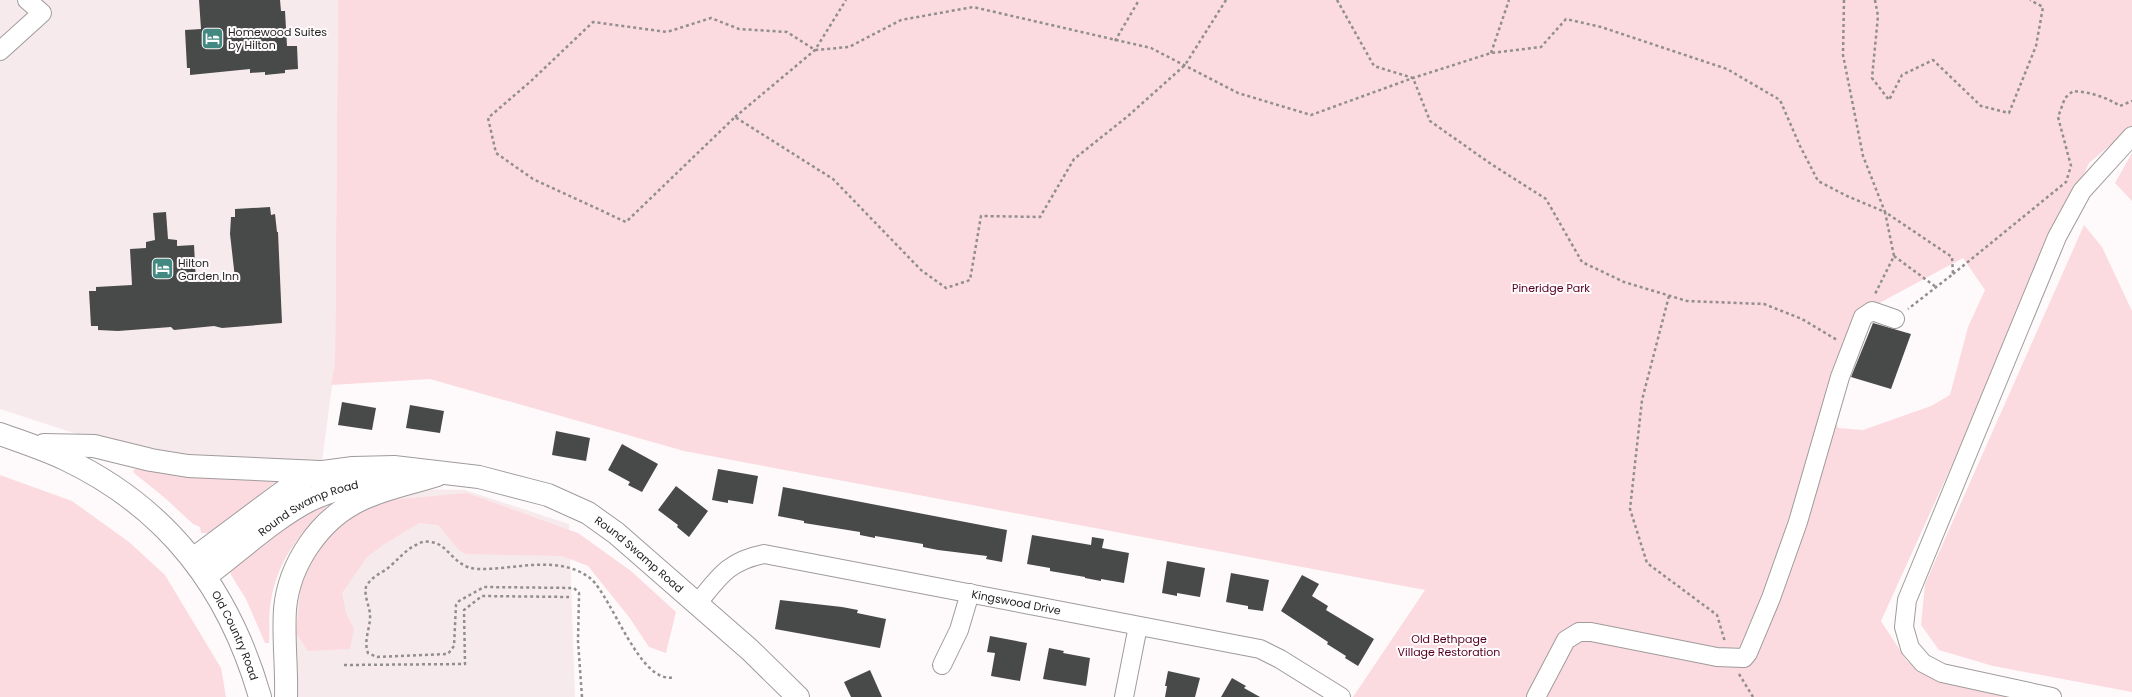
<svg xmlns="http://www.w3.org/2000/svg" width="2132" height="697" font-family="Poppins,sans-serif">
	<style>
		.built { fill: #f7eaec }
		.green { fill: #fbdbe0; fill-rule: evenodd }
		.building { fill: #474a49 }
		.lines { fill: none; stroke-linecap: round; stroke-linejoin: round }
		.minor-casing { stroke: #9f9b9c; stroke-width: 20 }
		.major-casing { stroke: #9f9b9c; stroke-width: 24 }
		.path { stroke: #918e8f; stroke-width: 2.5; stroke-dasharray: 3 3; stroke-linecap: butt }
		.minor { stroke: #fff; stroke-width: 18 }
		.major { stroke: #fff; stroke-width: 22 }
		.labels { text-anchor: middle; stroke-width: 4; stroke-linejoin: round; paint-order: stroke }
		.poi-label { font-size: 11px; fill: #252424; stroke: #fefafb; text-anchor: start }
		.park-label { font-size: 11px; fill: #530020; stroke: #fefafb }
		.street-label { font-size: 11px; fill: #252424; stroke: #fefafb }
	</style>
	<rect width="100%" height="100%" fill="#fefafb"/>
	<!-- built -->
	<g class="built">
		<polygon points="0,0 338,0 335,363 322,462 181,458 111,445 0,409"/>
		<polygon points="401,489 465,490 569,524 575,697 291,697 290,607 305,561"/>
	</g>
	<!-- green -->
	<g class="green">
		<path d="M338,0H2132V127L2089,163L1881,621L1907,661L1970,689L2011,697H1353L1425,590L684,451L430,379L331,385L335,363ZM1963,258L1985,290L1968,327L1950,395L1931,406L1863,430L1838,428L1826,388L1872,307Z"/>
		<polygon points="2132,153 2132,201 2115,183"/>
		<polygon points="2084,225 2102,247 2132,311 2132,692 1993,666 1939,650 1921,625 1925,584"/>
		<polygon points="136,469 205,478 278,480 210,533 201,533 200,527 193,524 165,498 134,473 133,470"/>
		<polygon points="0,475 72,501 129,542 165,575 221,668 226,697 0,697"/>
		<polygon points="467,493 578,533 631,571 676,612 666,653 649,647 629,617 588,566 562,556 466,554 459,550 438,525 419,523 383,545 367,557 342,593 346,613 354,629 350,649 308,651 296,633 301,586 327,532 367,502"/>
		<path d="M326,504V507C298,537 279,558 271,600C268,614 270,630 269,643H265L246,599L231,575L230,570L233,565L304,513Z"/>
	</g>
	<!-- building -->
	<g class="building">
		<polygon points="199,0 280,0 281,11 285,11 287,46 297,46 298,69 285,70 285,73 265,75 265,72 250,73 250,69 190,75 190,68 187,68 185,30 201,29"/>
		<polygon points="270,207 271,215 275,214 277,232 278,232 282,323 222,328 214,326 174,330 171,327 118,331 98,330 98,326 91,326 89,291 96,291 96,287 132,285 130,249 146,248 146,242 155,240 153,213 166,212 168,239 177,240 177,246 194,245 196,282 235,278 230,234 231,217 235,217 235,209"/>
		<polygon points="1873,323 1911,334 1891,389 1851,377"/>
		<polygon points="342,402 376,408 372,430 338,425"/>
		<polygon points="410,405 444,411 440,433 406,428"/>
		<polygon points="556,431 590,438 586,461 552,455"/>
		<polygon points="622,444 658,464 642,492 628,485 630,482 608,470"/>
		<polygon points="718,469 758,476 753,504 728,500 728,503 712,500"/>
		<polygon points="676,486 708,511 689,537 677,527 678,525 658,510"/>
		<polygon points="783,487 1007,530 1002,562 986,559 987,556 938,550 923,547 923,544 875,536 875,538 860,535 860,532 804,523 804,521 778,516"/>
		<polygon points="1032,535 1091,545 1092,537 1104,539 1102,548 1129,553 1124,583 1101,579 1101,581 1085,578 1085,577 1050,571 1050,568 1027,564"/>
		<polygon points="1167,561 1205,568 1200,597 1177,593 1177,596 1162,593"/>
		<polygon points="1231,573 1269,580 1263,611 1248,609 1248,606 1226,602"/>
		<polygon points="1302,575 1319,584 1312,596 1328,606 1326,610 1374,639 1358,666 1345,658 1346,656 1327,644 1328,642 1281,611"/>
		<polygon points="780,600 842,607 858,610 857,613 886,619 880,648 775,629"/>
		<polygon points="990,636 1027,643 1020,681 991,676 995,653 987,652"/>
		<polygon points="1049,648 1064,651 1063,653 1090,658 1086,686 1043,679"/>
		<polygon points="870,670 882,697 851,697 844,682"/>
		<polygon points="1168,671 1200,678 1195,697 1165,697 1167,686 1165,686"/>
		<polygon points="1232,678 1246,686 1244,688 1260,697 1221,697"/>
	</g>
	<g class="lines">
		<defs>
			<g id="minor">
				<polyline points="0,51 42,13 27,0"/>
				<path id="s1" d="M697,604C719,577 728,561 764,554L1260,649L1280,659L1341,697"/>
				<polyline points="942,665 959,630 970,593"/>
				<polyline points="1124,697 1138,626"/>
				<polyline points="1536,697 1566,640 1579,632 1591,632 1717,657 1744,658 1748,653 1771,598 1798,522 1840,377 1863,317 1872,311 1895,319"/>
				<polyline points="2052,697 1942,673 1923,663 1910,648 1904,627 1907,600 2057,237 2082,191 2132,136"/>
			</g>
			<g id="major">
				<path id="s2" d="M0,434C22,442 44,449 65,459C168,508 229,589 260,697"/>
				<polyline points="44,445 94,446 151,460 188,466 320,472"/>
				<path id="s3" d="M193,559L287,489L306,478L323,472L353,468L394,467L479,477L548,495L588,513L616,533L750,650L798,697"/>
				<path id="s4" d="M206,576C238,552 276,517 310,500C333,489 360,483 384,480"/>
				<path d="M286,697C287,668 283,638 285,609C289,564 320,518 362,499C385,488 412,483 437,475"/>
			</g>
		</defs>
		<!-- minor casing -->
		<use href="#minor" class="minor-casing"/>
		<!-- major casing -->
		<use href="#major" class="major-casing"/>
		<!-- path -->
		<g class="path">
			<polyline points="1226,0 1185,65 1128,116 1074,159 1040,217 981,216 970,280 946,288 921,270 833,179 735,117 626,222 533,179 496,153 488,118 531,81 593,22 667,32 711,18 739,29 787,32 815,50 849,47 901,20 973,7 1151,48 1238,93 1311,115 1413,78 1491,53 1541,47 1566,19 1601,27 1727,69 1780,100 1800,146 1818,181 1847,196 1885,212 1894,256 1874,296"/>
			<polyline points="1337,0 1374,66 1413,78 1430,121 1491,164 1546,199 1582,262 1624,282 1687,301 1764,304 1802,319 1837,340"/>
			<polyline points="1844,0 1843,55 1863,156 1885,212 1952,257 1953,274 1908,309"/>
			<polyline points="1875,0 1878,16 1872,78 1889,100 1902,75 1933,60 1981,106 2009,113 2036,46 2043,7 2030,0"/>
			<polyline points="1115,41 1139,0"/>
			<polyline points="1491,53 1509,0"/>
			<polyline points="735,117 815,50 846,0"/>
			<polyline points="1894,256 1936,287"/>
			<path d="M1953,274L2066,182L2071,166L2058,117L2065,98L2073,91C2090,92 2106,97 2120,106L2132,101"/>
			<polyline points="1669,296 1642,400 1630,509 1647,563 1717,615 1725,642"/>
			<polyline points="344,665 465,664 464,610 482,596 569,597"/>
			<polyline points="1739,674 1753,697"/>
			<path d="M582,697L578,641L579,597V593L574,588L484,587L459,601L456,605L454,646L448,654L377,657L368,653C363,640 371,627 370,614C369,605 364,596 366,587C367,585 369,582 371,580C376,575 383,572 388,568C398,560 405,550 416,545C420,542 425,541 430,542C449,543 453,568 478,569C514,570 558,554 590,578C612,596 640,686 674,677"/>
		</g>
		<!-- minor -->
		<use href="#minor" class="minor"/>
		<!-- major -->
		<use href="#major" class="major"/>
	</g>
	<!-- icons -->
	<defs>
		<symbol id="hotel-square" viewBox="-11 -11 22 22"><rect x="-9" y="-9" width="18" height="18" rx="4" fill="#438982" stroke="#fefafb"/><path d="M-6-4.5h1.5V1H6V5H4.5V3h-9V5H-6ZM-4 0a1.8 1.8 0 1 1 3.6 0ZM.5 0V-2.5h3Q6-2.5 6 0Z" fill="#fff"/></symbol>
	</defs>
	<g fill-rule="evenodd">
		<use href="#hotel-square" x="200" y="26" width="25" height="25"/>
		<use href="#hotel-square" x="150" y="256" width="25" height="25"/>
	</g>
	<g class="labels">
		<!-- poi labels -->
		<g class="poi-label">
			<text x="228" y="36">Homewood Suites<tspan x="228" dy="13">by Hilton</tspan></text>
			<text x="178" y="267">Hilton<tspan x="178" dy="13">Garden Inn</tspan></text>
		</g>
		<!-- park labels -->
		<g class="park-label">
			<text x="1551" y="292">Pineridge Park</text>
			<text x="1449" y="643">Old Bethpage<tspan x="1449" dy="13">Village Restoration</tspan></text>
		</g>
		<!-- street labels -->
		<g class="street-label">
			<text dy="4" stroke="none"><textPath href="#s4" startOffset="124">Round Swamp Road</textPath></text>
			<text dy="4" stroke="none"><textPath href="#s3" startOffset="495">Round Swamp Road</textPath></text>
			<text dy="4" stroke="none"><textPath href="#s1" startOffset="343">Kingswood Drive</textPath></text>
			<text dy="4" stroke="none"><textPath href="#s2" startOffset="321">Old Country Road</textPath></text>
		</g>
	</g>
</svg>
